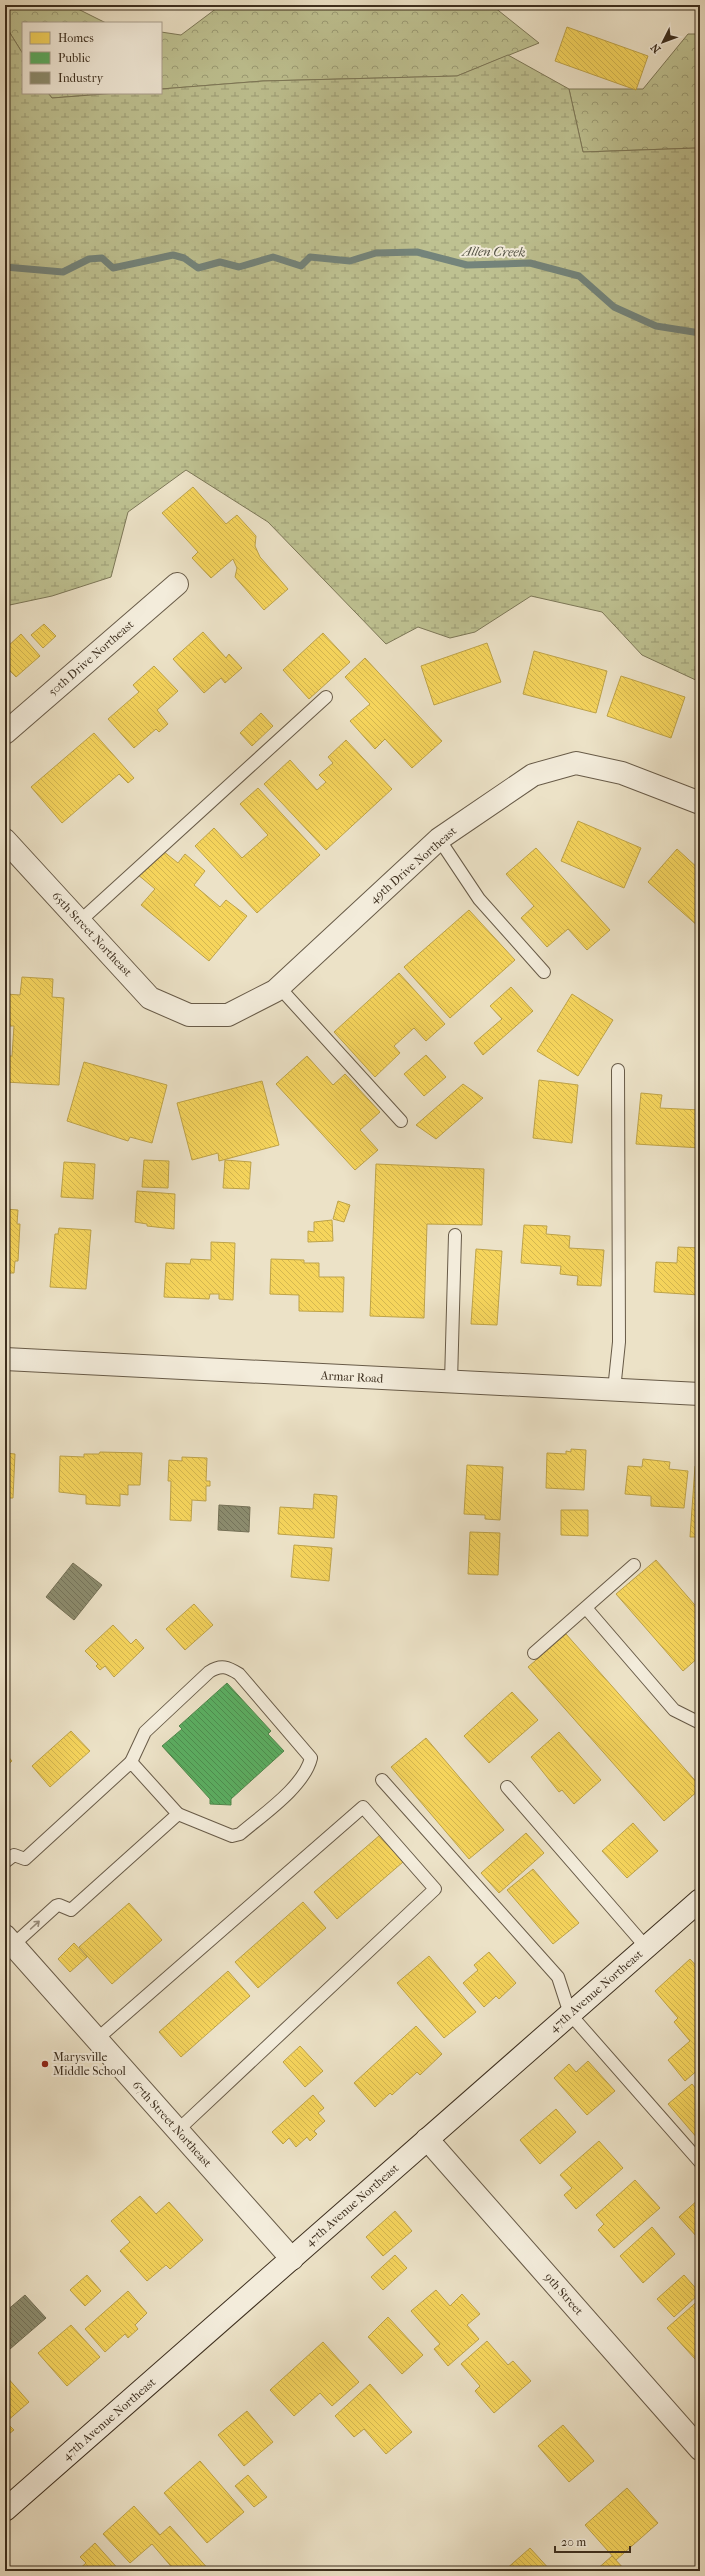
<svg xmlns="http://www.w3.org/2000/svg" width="705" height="2576" font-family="'IM FELL French Canon',serif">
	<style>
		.forest { fill: url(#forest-crowns); stroke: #7d7858 }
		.wetland { fill: url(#wetland-marsh); stroke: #7d7858 }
		.homes { fill: url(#homes-back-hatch); stroke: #bea349 }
		.public { fill: url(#public-back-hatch); stroke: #51884d }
		.industry { fill: url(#industry-back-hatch); stroke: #747056 }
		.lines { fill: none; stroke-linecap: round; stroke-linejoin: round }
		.stream { stroke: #74847b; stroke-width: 7 }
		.lane-casing { stroke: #685b48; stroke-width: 14 }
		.street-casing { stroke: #685b48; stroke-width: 24 }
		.secondary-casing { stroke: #3c2e1e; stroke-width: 24 }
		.lane { stroke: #f3ecdb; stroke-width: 12 }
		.street { stroke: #f3ecdb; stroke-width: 22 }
		.secondary { stroke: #f3ecdb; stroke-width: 22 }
		.oneway { stroke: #988d7c }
		.poi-dot { fill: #8f2418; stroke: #f3ecdb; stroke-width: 1.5 }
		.labels { text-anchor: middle; stroke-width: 4; stroke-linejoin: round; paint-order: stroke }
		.street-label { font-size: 12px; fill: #3c2e1e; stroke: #f3ecdb }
		.poi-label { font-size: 12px; fill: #3c2e1e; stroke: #f3ecdb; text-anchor: start }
		.water-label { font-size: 13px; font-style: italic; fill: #535245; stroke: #f3ecdb }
	</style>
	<defs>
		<pattern id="forest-crowns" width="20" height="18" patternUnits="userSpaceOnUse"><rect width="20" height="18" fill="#bec191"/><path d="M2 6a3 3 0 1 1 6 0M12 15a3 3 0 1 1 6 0" fill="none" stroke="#9c9d76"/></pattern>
		<pattern id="wetland-marsh" width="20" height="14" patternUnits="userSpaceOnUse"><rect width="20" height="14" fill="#bec191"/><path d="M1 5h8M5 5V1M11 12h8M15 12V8" fill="none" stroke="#9c9d76"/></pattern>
		<pattern id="homes-back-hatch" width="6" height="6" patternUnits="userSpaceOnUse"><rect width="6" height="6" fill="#f6d55c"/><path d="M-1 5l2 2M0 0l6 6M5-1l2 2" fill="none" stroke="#d4b750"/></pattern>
		<pattern id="public-back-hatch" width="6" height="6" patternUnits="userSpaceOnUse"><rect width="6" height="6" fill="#5aae61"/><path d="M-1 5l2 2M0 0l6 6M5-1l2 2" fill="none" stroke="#4c8e4f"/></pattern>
		<pattern id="industry-back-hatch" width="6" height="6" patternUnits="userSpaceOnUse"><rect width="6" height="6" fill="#8c8c6e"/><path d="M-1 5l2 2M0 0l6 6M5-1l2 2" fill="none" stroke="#74735a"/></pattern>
	</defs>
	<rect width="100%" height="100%" fill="#ece2c7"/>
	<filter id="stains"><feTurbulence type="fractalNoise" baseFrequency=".005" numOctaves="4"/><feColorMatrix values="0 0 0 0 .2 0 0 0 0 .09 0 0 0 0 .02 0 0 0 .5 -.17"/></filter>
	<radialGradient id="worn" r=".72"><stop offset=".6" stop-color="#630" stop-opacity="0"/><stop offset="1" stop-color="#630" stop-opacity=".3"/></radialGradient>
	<!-- forest -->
	<g class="forest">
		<polygon points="5,5 70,5 106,23 23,23 23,54 5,25"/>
		<polygon points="221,5 495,5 494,7 539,43 457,76 263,81 161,89 161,32 181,35"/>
		<polygon points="688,34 700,34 700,146 697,148 583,152 569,89 643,89"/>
		<polygon points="48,93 117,93 52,98"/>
	</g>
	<!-- wetland -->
	<polygon class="wetland" points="5,25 23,54 23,93 48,93 52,98 117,93 161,93 161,89 263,81 457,76 508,55 569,89 583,152 697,148 700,146 700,682 642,655 602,612 531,596 475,632 450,638 418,627 386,644 268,522 186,470 128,512 111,577 52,596 5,606"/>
	<!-- homes -->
	<g class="homes">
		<polygon points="567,27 648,56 636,90 555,61"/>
		<polygon points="193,487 226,524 237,515 256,536 255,546 260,557 288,589 264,610 235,577 237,568 233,559 211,578 192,558 198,552 162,513"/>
		<polygon points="44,624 56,636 43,648 31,635"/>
		<polygon points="203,632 226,658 229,654 242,668 225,683 221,678 204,693 173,659"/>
		<polygon points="323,633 350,662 309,699 283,670"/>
		<polygon points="21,634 40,656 16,677 9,670 5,674 5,649"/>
		<polygon points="487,643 501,682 434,705 421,666"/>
		<polygon points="534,651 607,671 596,713 523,694"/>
		<polygon points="365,658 442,741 412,768 385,739 375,749 350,721 370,704 345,677"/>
		<polygon points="154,666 178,691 157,710 168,724 159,732 156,729 134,748 108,719 139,692 133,685"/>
		<polygon points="621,676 685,697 671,738 607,716"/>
		<polygon points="261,713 273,726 252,746 240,733"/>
		<polygon points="94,733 134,778 128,783 119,774 62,823 31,787"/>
		<polygon points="346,740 392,789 326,850 264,784 290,760 317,790 326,782 319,775 333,763 328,757"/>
		<polygon points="258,788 320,855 257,913 195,846 214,828 242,858 268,835 240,804"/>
		<polygon points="578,821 641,848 624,888 561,861"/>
		<polygon points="536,848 610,930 587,950 568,929 547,947 521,918 534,906 506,874"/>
		<polygon points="677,849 700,870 699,927 648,882"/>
		<polygon points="163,851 178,863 185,854 205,871 194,885 220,907 226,900 247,916 209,961 141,905 155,889 137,874"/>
		<polygon points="469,910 515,960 450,1018 404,967"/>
		<polygon points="399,973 445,1024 426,1041 414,1028 394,1046 400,1053 375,1077 334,1032"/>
		<polygon points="22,977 53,979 52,997 64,998 59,1085 5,1082 5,1056 12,1056 14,1026 5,1026 6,994 20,995"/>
		<polygon points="511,987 533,1011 483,1055 474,1043 502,1019 490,1006"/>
		<polygon points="572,994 613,1020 578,1076 537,1051"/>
		<polygon points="426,1055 446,1077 424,1096 404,1074"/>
		<polygon points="307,1056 333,1085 345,1074 380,1112 360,1130 378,1150 355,1170 276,1084"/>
		<polygon points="84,1062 167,1085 152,1143 130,1137 128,1141 67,1121"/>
		<polygon points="539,1080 578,1085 572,1143 533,1138"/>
		<polygon points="262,1081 279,1145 219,1161 218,1153 192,1160 177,1103"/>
		<polygon points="463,1084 483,1098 436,1139 416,1125"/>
		<polygon points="641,1093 662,1095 660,1108 700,1110 700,1148 636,1144"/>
		<polygon points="144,1160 169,1161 168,1188 142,1187"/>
		<polygon points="225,1160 251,1162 249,1189 223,1188"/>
		<polygon points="64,1162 95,1164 93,1199 61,1197"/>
		<polygon points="376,1164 484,1169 482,1225 427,1224 424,1318 370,1316"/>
		<polygon points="137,1191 175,1194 174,1229 147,1226 147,1224 135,1222"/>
		<polygon points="338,1201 350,1205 344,1222 333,1219"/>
		<polygon points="5,1209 18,1210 17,1224 20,1224 18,1261 15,1261 14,1273 5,1273"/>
		<polygon points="332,1220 333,1241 308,1242 308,1231 314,1232 314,1222"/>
		<polygon points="524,1225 547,1226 546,1234 570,1236 569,1248 604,1250 601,1286 577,1285 578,1276 560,1274 561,1266 521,1263"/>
		<polygon points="59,1228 91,1230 86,1289 50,1287 55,1234 58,1234"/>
		<polygon points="211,1242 235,1243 233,1300 219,1299 219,1294 210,1294 209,1299 164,1297 166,1263 190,1264 191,1259 211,1260"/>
		<polygon points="678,1247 700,1248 699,1295 654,1292 656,1262 677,1263"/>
		<polygon points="476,1249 502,1251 497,1325 471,1324"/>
		<polygon points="271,1259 304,1260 304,1263 319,1263 319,1277 344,1277 343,1312 299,1311 299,1295 270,1294"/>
		<polygon points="571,1449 586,1450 584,1490 546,1488 547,1453 566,1454 566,1451 571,1452"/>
		<polygon points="100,1452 142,1453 140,1485 128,1485 128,1495 120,1494 120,1506 86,1504 86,1495 59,1492 60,1456 84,1457 84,1454 99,1454"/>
		<polygon points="5,1453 15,1454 13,1498 5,1498"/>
		<polygon points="182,1457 207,1458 206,1481 210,1481 210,1486 206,1486 206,1501 192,1500 191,1521 170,1520 171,1481 168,1481 169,1460 182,1461"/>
		<polygon points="643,1459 670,1462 669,1469 688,1471 684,1508 651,1506 651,1496 625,1494 628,1466 642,1467"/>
		<polygon points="467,1465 503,1467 500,1520 485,1519 485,1515 464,1514"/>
		<polygon points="695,1466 700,1466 700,1537 690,1537"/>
		<polygon points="314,1494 337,1496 334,1538 278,1534 280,1507 313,1509"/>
		<polygon points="561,1510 588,1510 588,1536 561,1535"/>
		<polygon points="470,1532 500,1533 498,1575 468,1574"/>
		<polygon points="294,1545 332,1548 329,1581 291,1577"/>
		<polygon points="656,1560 700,1611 700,1656 683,1671 616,1594"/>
		<polygon points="194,1604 213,1625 185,1650 166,1629"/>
		<polygon points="113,1625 131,1644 136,1639 144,1648 114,1677 105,1666 100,1670 96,1666 98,1664 85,1651"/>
		<polygon points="566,1634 700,1786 700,1789 664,1821 528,1667"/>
		<polygon points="512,1692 538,1720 489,1763 464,1736"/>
		<polygon points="71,1731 90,1751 50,1787 32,1766"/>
		<polygon points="559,1732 601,1780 574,1804 562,1790 559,1792 531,1757"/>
		<polygon points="426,1738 504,1830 469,1859 391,1767"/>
		<polygon points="5,1753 12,1761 5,1767"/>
		<polygon points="633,1823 658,1851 627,1878 602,1851"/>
		<polygon points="526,1833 544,1853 499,1893 481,1873"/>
		<polygon points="380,1835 403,1862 337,1919 314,1892"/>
		<polygon points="533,1869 579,1923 553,1944 507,1890"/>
		<polygon points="303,1902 326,1928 258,1988 235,1962"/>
		<polygon points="129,1903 162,1940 112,1984 79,1947"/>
		<polygon points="74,1943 87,1957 70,1972 58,1959"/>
		<polygon points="489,1952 516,1983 499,1999 496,1996 484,2007 463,1983 478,1970 474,1965"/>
		<polygon points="429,1956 476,2012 444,2038 397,1983"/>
		<polygon points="690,1959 700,1970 700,2068 685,2081 668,2060 690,2041 674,2022 678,2018 655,1991"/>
		<polygon points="228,1971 250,1996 181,2057 159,2032"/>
		<polygon points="416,2026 442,2054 420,2075 417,2072 392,2095 390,2093 375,2107 354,2083"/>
		<polygon points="300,2046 323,2071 305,2087 283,2062"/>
		<polygon points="588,2061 615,2091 587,2115 554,2078 569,2064 576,2072"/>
		<polygon points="692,2084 700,2094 698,2139 668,2104"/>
		<polygon points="313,2095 324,2108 318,2113 325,2121 314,2131 317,2134 310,2141 307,2137 296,2147 289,2138 283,2144 272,2132"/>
		<polygon points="556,2109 576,2132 540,2164 520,2140"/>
		<polygon points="599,2141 623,2168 576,2209 564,2195 572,2188 560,2175"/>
		<polygon points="635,2180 660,2208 614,2248 598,2230 604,2224 596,2215"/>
		<polygon points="140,2196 156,2214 169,2202 203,2240 170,2269 166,2265 147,2281 120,2251 130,2242 111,2221"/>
		<polygon points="700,2198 700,2235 697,2237 679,2217"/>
		<polygon points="395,2211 412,2231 383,2256 366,2237"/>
		<polygon points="652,2227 675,2254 643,2283 620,2256"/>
		<polygon points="395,2255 407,2268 383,2290 371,2277"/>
		<polygon points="87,2275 101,2291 85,2306 70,2290"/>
		<polygon points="684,2275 700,2293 674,2317 657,2299"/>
		<polygon points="436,2290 450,2306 462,2294 480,2314 467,2325 479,2339 448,2366 434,2349 440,2344 411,2311"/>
		<polygon points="128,2291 147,2313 135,2325 138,2329 128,2338 125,2334 105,2352 85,2329"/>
		<polygon points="700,2299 700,2354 695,2359 667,2328"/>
		<polygon points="388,2317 423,2355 402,2374 368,2337"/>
		<polygon points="71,2325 100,2357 67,2386 38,2353"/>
		<polygon points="487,2341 508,2365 513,2361 531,2381 494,2413 475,2391 480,2386 461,2364"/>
		<polygon points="323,2342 359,2382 332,2406 320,2393 294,2416 270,2390"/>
		<polygon points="6,2376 29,2402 6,2422 14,2430 5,2437"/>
		<polygon points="370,2384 412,2432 386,2454 364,2429 354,2437 335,2416"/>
		<polygon points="247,2411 273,2442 244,2466 218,2435"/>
		<polygon points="563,2425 594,2461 569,2482 538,2446"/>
		<polygon points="200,2461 244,2512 207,2543 164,2493"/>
		<polygon points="248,2475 267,2497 254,2507 235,2486"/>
		<polygon points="627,2488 658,2523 616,2560 585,2525"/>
		<polygon points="134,2506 160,2535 170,2526 210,2571 175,2571 152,2544 130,2563 103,2534"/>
		<polygon points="95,2543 120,2571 77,2571 86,2563 80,2557"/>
		<polygon points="530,2548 551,2571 504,2571"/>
		<polygon points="612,2556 626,2571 595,2571"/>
	</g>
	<!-- public -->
	<polygon class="public" points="227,1683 271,1731 268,1734 284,1751 231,1799 231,1805 210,1804 210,1799 162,1746 182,1729 179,1726"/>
	<!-- industry -->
	<g class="industry">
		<polygon points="219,1505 250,1507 249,1532 218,1530"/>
		<polygon points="73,1563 102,1585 74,1620 46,1597"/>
		<polygon points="25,2295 46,2318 10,2349 5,2343 5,2312"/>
	</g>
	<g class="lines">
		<!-- stream -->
		<polyline class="stream" points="5,267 63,272 89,259 102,258 113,268 173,255 184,258 198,268 220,262 239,267 273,257 301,266 310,257 350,261 376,253 417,252 467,265 530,263 579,276 614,307 656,326 700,333"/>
		<defs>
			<g id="lane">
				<polyline points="439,839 479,899 544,972"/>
				<polyline points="80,921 326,697"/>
				<polyline points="279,987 401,1121"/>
				<polyline points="451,1382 455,1235"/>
				<polyline points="614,1390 619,1342 618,1070"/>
				<polyline points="586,1608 674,1710 700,1723"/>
				<polyline points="534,1653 634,1565"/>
				<path d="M131,1762L145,1732L209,1672C221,1664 228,1667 239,1674L311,1758C304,1787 262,1815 240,1834L232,1836L178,1814"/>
				<polyline points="382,1780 558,1977 570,2014 700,2162"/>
				<polyline points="507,1787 646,1947"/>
				<polyline points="5,1862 14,1855 25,1859 131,1762 178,1814 71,1910 59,1905 56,1906 13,1945"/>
				<polyline points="97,2039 363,1807 435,1889 178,2130"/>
			</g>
			<g id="street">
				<polyline points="5,733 177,584"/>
				<polyline points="5,840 150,998 189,1015 228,1015 275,991 439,839 533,775 576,763 622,773 700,803"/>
				<polyline points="5,1359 700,1394"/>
				<polyline points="5,1936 292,2259"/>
				<polyline points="427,2139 700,2449"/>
			</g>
			<polyline id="secondary" points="5,2510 700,1900"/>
		</defs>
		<!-- lane casing -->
		<use href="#lane" class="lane-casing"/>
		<!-- street casing -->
		<use href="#street" class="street-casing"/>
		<!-- secondary casing -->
		<use href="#secondary" class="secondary-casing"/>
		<!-- lane -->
		<use href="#lane" class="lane"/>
		<!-- street -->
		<use href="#street" class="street"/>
		<!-- secondary -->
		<use href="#secondary" class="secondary"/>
	</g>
	<!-- one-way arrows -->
	<defs><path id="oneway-shaft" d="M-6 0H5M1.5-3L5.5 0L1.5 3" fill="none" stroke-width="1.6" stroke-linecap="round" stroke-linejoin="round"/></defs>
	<use class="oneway" href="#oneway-shaft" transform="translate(35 1925) rotate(-42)"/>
	<!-- markers -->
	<circle class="poi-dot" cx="45" cy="2064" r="4"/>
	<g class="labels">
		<!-- street labels -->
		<g class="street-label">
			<text transform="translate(91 658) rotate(-41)" y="4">50th Drive Northeast</text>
			<text transform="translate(413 865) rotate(-41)" y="4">49th Drive Northeast</text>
			<text transform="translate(92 934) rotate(47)" y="4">65th Street Northeast</text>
			<text transform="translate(352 1377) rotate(3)" y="4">Armar Road</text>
			<text transform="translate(596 1991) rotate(-41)" y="4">47th Avenue Northeast</text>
			<text transform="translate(172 2124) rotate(48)" y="4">67th Street Northeast</text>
			<text transform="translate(352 2205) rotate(-41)" y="4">47th Avenue Northeast</text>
			<text transform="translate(564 2294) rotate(49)" y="4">9th Street</text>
			<text transform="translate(109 2419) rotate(-41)" y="4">47th Avenue Northeast</text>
		</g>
		<!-- poi labels -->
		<g class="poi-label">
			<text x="53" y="2061">Marysville<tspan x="53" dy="14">Middle School</tspan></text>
		</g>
		<!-- water labels -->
		<g class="water-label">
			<text transform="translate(494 251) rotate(1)" y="5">Allen Creek</text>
		</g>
	</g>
	<!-- margin -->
	<rect width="705" height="2576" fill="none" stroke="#ece2c7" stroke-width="20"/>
	<rect x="6" y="6" width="693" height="2564" fill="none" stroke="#3c2e1e" stroke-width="2"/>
	<rect x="10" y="10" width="685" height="2556" fill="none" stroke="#3c2e1e"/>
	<!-- legend -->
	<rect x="22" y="22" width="140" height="72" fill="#f3ecdb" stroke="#aaa08f"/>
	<rect x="30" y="32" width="20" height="12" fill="#f6d55c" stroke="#aaa08f"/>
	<text x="58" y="42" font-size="12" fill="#3c2e1e">Homes</text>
	<rect x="30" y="52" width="20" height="12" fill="#5aae61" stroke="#aaa08f"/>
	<text x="58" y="62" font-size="12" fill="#3c2e1e">Public</text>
	<rect x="30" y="72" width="20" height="12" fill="#8c8c6e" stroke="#aaa08f"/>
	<text x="58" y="82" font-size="12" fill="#3c2e1e">Industry</text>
	<!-- north arrow -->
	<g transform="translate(663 42) rotate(228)" stroke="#f3ecdb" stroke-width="3" paint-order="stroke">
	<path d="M0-3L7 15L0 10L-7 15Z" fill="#3c2e1e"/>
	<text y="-6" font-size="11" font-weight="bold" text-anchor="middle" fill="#3c2e1e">N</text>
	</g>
	<!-- scale -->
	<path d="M555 2546v6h75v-6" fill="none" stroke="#3c2e1e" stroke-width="2"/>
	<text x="561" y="2546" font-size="12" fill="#3c2e1e" stroke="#f3ecdb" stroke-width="3" paint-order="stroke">20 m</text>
	<rect width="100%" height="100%" filter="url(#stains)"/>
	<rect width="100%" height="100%" fill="url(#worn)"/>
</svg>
